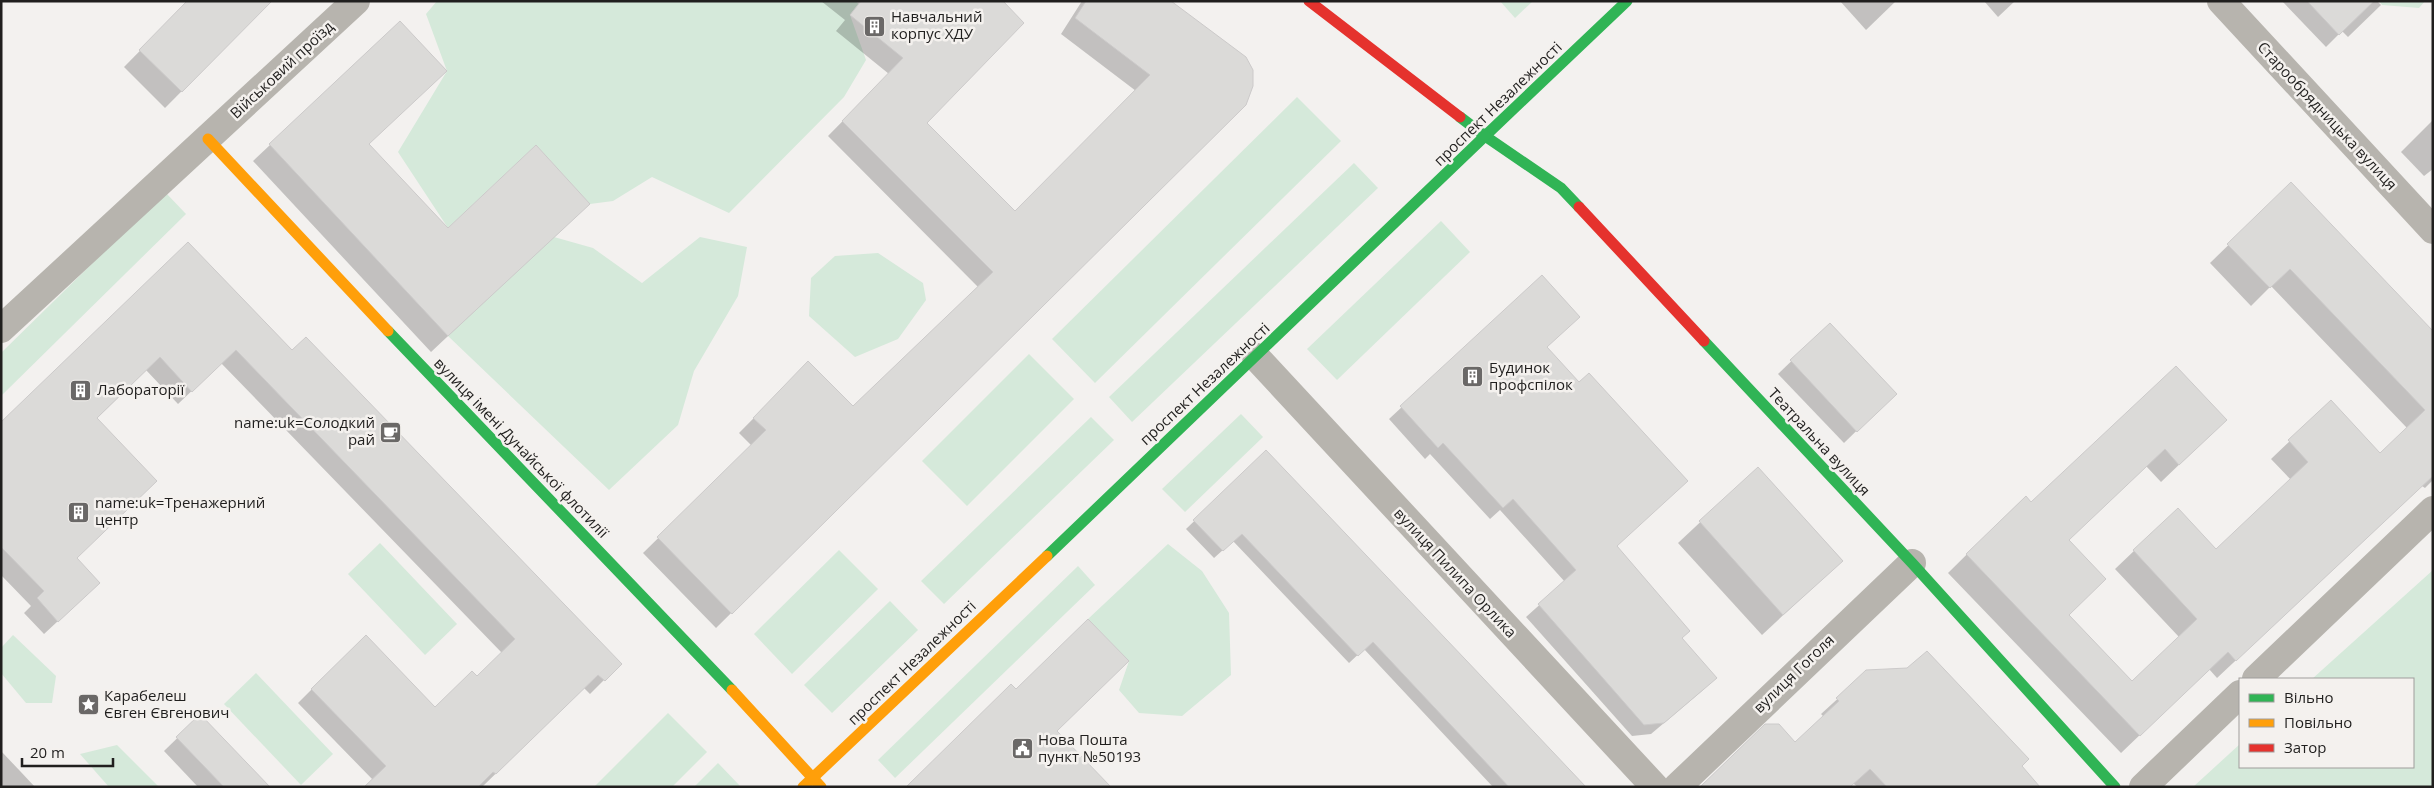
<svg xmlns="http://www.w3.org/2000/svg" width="2434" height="788" font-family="'Open Sans',sans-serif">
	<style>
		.green { fill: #d5e9da }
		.shadow { fill: #0003 }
		.building { fill: #dbdad8; stroke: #cccaca }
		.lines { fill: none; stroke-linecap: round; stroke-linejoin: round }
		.street { stroke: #b7b4ae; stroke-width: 28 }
		.fast { stroke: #30b455; stroke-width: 11 }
		.slow { stroke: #ff9f0a; stroke-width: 11 }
		.jam { stroke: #e5322d; stroke-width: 11 }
		.labels { text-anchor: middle; stroke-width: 5; stroke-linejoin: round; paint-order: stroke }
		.poi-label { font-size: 15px; fill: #201f1e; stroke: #f4f1ee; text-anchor: start }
		.street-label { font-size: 15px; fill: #201f1e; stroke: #f4f1ee }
	</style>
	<rect width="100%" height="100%" fill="#f3f1ef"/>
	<!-- green -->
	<g class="green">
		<polygon points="437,1 855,1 859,4 850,15 866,60 844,97 729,213 652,177 613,201 590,204 536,145 448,228 398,152 447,71 426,14"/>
		<polygon points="1500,1 1533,1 1515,18"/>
		<polygon points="2379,1 2425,1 2419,8 2382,5"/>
		<polygon points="1297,97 1341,141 1095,383 1052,339"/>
		<polygon points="1354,163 1378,188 1132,422 1109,397"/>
		<polygon points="165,192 186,214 1,396 1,353"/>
		<polygon points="1441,221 1470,252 1337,380 1307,349"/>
		<polygon points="554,237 593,248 642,283 700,237 747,247 738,296 694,371 678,425 609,490 448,336"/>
		<polygon points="878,253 923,283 926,300 898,339 855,357 809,316 811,278 835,256"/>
		<polygon points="1029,354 1074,399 967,506 922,461"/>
		<polygon points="1241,414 1263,437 1185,512 1162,489"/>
		<polygon points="1091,417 1114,440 944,604 921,581"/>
		<polygon points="380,543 457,624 425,655 348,574"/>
		<polygon points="1168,544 1202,571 1229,613 1231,675 1182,716 1139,713 1119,690 1129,661 1088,619"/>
		<polygon points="839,550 878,589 792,674 754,634"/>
		<polygon points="1078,566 1095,585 895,778 878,760"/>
		<polygon points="2433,570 2433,787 2193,787 2240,744 2240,767 2413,767 2413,679 2312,679"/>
		<polygon points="890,601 918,630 832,713 804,685"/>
		<polygon points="13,635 56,676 52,703 26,703 1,673 1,648"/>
		<polygon points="256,673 333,754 301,785 224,704"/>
		<polygon points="668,713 707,752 672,787 594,787"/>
		<polygon points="117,745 159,787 109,787 80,754"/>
		<polygon points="718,763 741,787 694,787"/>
	</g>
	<!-- shadow -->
	<g class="shadow">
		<polygon points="189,1 271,1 165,108 124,67"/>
		<polygon points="821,1 1002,1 926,123 1015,212 1136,91 1061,34 1082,1 1169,1 1245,104 716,628 643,553 752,446 739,433 808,363 853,408 978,287 828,136 889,74 836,31 845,20"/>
		<polygon points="1840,1 1896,1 1866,30"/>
		<polygon points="1984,1 2015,1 1998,17"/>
		<polygon points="2282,1 2377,1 2381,5 2348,37 2342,31 2326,47"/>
		<polygon points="400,23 368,144 448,230 572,220 431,352 253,161"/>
		<polygon points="2433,120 2433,169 2424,176 2401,152"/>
		<polygon points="2291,184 2433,333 2433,480 2425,488 2422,486 2217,678 2209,669 2121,753 1948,573 2025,497 2031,503 2176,368 2207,438 2161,482 2146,466 2067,541 2068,615 2132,682 2179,637 2115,569 2178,509 2216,550 2291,480 2271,459 2331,402 2380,454 2407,428 2271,286 2251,306 2210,263"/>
		<polygon points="188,243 292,352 620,664 590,694 584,688 482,787 373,780 298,703 312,689 435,709 477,678 502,653 221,363 178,404 146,370 96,419 76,559 85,596 44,634 24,613 31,606 1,575 1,424"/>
		<polygon points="1542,277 1546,348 1616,547 1681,638 1703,690 1651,734 1632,736 1526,617 1565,582 1500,510 1490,519 1430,454 1425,459 1389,419"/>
		<polygon points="1830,324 1882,406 1844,443 1778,374"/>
		<polygon points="1266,452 1584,787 1493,787 1364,649 1349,663 1233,541 1214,558 1186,529"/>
		<polygon points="1758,468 1842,560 1762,635 1678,543"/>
		<polygon points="1867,672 2020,766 2038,787 1858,787 1795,743 1824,717 1821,714"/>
		<polygon points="200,716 268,787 198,787 164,751"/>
		<polygon points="1,751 20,771 35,787 1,787"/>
	</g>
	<!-- building -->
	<g class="building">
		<polygon points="187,1 272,1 182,92 139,50"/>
		<polygon points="861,1 1003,1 1024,23 927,123 1015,211 1150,75 1075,18 1086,1 1171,1 1246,57 1253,70 1253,86 1246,105 732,614 657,537 766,430 753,418 808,361 853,406 993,272 842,121 903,58 850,15"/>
		<polygon points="2307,1 2374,1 2339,35"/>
		<polygon points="400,21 447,71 369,144 448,228 536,145 590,204 448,336 269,144"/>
		<polygon points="2291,182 2433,331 2433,476 2236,661 2228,652 2140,736 1966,554 2026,496 2031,502 2176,366 2227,420 2179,465 2165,449 2069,540 2106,579 2069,615 2132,681 2197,619 2133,550 2178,508 2216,549 2308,462 2288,440 2331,400 2380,453 2425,410 2290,269 2270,288 2227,244"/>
		<polygon points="188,242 292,350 306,337 622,664 605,681 598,675 496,774 493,772 478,787 364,787 386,766 311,689 366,635 435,707 472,671 477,676 515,639 236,350 192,392 160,357 97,418 157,481 77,558 100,583 58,622 37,598 44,591 1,547 1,422"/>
		<polygon points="1542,275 1580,317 1547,347 1579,382 1589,373 1688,481 1617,546 1690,631 1682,638 1717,678 1664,723 1644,725 1538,604 1576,570 1513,499 1503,508 1443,443 1438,448 1400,406"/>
		<polygon points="1830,323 1897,394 1857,432 1790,360"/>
		<polygon points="1266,450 1465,659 1586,787 1509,787 1373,642 1358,656 1242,534 1223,551 1193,520"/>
		<polygon points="1758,467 1843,561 1783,615 1699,521"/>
		<polygon points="1088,619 1129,661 1057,731 1111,787 906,787 1011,684 1016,689"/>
		<polygon points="1927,651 2029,759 2022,766 2040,787 1887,787 1870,769 1850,787 1700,787 1765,724 1779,724 1795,742 1839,701 1836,698 1866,670 1907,668"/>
		<polygon points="200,714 270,787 224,787 176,737"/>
	</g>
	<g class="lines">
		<!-- street -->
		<g class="street">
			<polyline points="2221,1 2433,230"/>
			<polyline points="1,329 356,1"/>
			<polyline points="1256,357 1655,787"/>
			<polyline points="2256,679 2433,510"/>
			<polyline points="1677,787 1912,563"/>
			<polyline points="2143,787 2240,694"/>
		</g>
		<!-- fast -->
		<g class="fast">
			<polyline points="1579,207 1561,188 1485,136 1627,1"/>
			<polyline points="388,331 732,690"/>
			<polyline points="1704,341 1912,563 2115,787"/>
			<polyline points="1047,556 1485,136 1460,117"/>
		</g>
		<!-- slow -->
		<g class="slow">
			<polyline points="208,139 388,331"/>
			<polyline points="732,690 821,787"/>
			<polyline points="803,787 1047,556"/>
		</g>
		<!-- jam -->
		<g class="jam">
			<polyline points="1309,1 1460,117"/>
			<polyline points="1579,207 1704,341"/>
		</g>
	</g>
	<!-- icons -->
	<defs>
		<symbol id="building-square" viewBox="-11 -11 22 22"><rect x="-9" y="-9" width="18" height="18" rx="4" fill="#6a6867" stroke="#f4f1ee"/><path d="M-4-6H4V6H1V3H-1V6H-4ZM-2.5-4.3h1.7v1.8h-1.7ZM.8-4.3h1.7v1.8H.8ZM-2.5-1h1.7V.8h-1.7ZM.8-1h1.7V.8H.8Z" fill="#fff"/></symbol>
		<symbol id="cafe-square" viewBox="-11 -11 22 22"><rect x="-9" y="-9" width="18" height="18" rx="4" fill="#6a6867" stroke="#f4f1ee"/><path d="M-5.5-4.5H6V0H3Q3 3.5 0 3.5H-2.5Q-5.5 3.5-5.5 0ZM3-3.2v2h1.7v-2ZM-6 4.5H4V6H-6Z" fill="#fff"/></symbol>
		<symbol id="sight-square" viewBox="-11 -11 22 22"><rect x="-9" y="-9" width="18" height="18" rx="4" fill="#6a6867" stroke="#f4f1ee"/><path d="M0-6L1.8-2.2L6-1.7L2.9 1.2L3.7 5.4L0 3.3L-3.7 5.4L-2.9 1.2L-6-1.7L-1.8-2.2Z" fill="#fff"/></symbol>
		<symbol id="civic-square" viewBox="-11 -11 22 22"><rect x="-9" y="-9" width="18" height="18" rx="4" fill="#6a6867" stroke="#f4f1ee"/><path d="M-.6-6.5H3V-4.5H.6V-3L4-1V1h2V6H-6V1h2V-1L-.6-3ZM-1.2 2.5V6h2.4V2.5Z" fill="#fff"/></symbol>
	</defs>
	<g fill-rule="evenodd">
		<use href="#building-square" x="862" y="14" width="25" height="25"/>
		<use href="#building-square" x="1460" y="364" width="25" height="25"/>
		<use href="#building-square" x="68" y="378" width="25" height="25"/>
		<use href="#cafe-square" x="378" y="420" width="25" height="25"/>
		<use href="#building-square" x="66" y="500" width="25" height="25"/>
		<use href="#sight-square" x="76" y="692" width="25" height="25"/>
		<use href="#civic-square" x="1010" y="736" width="25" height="25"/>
	</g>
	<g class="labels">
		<!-- poi labels -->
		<g class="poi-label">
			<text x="891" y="22">Навчальний<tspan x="891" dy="17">корпус ХДУ</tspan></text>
			<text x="1489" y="373">Будинок<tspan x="1489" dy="17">профспілок</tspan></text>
			<text x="97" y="395">Лабораторії</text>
			<text x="375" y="428" text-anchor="end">name:uk=Солодкий<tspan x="375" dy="17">рай</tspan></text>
			<text x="95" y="508">name:uk=Тренажерний<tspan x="95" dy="17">центр</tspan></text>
			<text x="104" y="701">Карабелеш<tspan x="104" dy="17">Євген Євгенович</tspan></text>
			<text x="1038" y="745">Нова Пошта<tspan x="1038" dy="17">пункт №50193</tspan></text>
		</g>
		<!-- street labels -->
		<g class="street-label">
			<text transform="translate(282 70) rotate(-43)" y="5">Військовий проїзд</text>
			<text transform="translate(1498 104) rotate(-44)" y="5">проспект Незалежності</text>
			<text transform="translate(2327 116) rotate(47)" y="5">Старообрядницька вулиця</text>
			<text transform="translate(1205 384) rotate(-43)" y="5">проспект Незалежності</text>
			<text transform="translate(1819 442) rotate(47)" y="5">Театральна вулиця</text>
			<text transform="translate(521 448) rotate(46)" y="5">вулиця імені Дунайської флотилії</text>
			<text transform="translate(1455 573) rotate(47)" y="5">вулиця Пилипа Орлика</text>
			<text transform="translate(912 663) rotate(-44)" y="5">проспект Незалежності</text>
			<text transform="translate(1794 674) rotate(-44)" y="5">вулиця Гоголя</text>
		</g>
	</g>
	<!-- border -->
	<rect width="2434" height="788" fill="none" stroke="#201f1e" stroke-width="5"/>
	<!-- legend -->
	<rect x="2239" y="678" width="175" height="90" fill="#f4f1ee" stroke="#9f9d9b"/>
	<rect x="2249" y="694" width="25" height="8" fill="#30b455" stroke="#9f9d9b"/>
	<text x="2284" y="703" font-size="15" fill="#201f1e">Вільно</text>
	<rect x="2249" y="719" width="25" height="8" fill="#ff9f0a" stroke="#9f9d9b"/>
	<text x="2284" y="728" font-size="15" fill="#201f1e">Повільно</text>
	<rect x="2249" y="744" width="25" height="8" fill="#e5322d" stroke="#9f9d9b"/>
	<text x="2284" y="753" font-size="15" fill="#201f1e">Затор</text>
	<!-- scale -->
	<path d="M22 758v8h91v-8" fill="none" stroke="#201f1e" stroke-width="2.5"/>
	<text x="30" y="758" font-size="15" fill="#201f1e" stroke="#f4f1ee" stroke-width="4" paint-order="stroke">20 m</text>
</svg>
